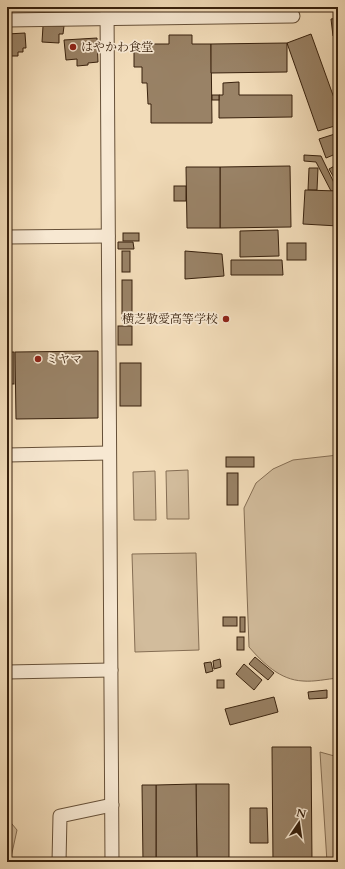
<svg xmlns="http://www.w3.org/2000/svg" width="345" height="869" font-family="Cardo,'Noto Serif JP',serif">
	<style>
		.green { fill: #d2bc9c; stroke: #856e54 }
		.building { fill: #998266; stroke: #38210d }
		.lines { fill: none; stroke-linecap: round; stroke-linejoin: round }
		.street-casing { stroke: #665038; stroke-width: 15 }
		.path { stroke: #38210d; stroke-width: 2.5; stroke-dasharray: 1 2; stroke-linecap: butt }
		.street { stroke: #f7e8d2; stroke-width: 13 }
		.poi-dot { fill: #8f2418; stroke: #f7e8d2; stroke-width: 1.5 }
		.labels { text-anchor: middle; stroke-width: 3.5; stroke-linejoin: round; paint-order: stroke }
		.poi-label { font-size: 12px; fill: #38210d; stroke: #f7e8d2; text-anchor: start }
	</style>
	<rect width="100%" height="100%" fill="#f2dcb9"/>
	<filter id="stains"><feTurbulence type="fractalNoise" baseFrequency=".005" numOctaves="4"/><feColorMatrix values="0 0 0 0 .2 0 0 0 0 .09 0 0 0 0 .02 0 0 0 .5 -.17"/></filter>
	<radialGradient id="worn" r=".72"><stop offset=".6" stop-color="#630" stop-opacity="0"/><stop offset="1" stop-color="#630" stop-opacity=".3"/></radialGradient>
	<!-- green -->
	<g class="green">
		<polygon points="121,7 314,7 314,9 132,12"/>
		<path d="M338,455V678C327,679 314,682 303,681C280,680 263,663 249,647L244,508L256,483L273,469L293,460Z"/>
		<polygon points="188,470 189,519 167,519 166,471"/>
		<polygon points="155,471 156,520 134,520 133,472"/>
		<polygon points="196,553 199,650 135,652 132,554"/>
		<polygon points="320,752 338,757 338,862 327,862"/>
		<polygon points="7,818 17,830 10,862 7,862"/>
	</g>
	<!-- building -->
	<g class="building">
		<polygon points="338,18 338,35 333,36 331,19"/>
		<polygon points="43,26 64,26 63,34 59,34 59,43 42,42"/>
		<polygon points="25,33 26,48 23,48 23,52 18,52 18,56 9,56 9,51 7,51 7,34"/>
		<polygon points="311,34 338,109 338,125 318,131 287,43"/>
		<polygon points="169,35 192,35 192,44 211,44 212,123 151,123 151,104 148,104 147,83 142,83 142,67 134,67 134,44 169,44"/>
		<polygon points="97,38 98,62 88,63 88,65 77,66 77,59 66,60 64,40"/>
		<polygon points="287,43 287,72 211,73 211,44"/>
		<polygon points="239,82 239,95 292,95 292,117 219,118 219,95 223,95 223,83"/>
		<rect x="212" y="95" width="7" height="5"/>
		<polygon points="338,133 338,153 326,158 319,139"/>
		<polygon points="304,155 321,156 338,191 331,191 316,162 304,161"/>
		<polygon points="338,164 338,183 337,183 329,169"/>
		<polygon points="290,166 291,227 220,228 220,167"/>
		<polygon points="186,167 220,167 220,228 187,228"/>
		<polygon points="309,168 318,168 317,190 308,190"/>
		<rect x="174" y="186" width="12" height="15"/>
		<polygon points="305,190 338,191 338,226 303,224"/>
		<polygon points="278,230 279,256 240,257 240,231"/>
		<rect x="123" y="233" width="16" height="8"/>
		<polygon points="118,242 133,242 134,249 118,249"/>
		<rect x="287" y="243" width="19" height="17"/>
		<rect x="122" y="251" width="8" height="21"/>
		<polygon points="185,251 222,254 224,276 185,279"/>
		<polygon points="231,260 282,260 283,275 231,275"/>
		<rect x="122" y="280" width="10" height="40"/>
		<rect x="118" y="326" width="14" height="19"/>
		<polygon points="98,351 98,418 16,419 15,352"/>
		<rect x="7" y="352" width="7" height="32"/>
		<rect x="120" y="363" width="21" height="43"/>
		<rect x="226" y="457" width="28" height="10"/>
		<rect x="227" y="473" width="11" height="32"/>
		<rect x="223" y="617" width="14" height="9"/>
		<rect x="240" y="617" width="5" height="15"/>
		<rect x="237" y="637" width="7" height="13"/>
		<polygon points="255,657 274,673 268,680 249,664"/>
		<polygon points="220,659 221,667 214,669 213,661"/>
		<polygon points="211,662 213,671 206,673 204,663"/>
		<polygon points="244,664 262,680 254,690 236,674"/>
		<rect x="217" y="680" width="7" height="8"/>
		<polygon points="327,690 327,698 309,699 308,692"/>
		<polygon points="274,697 278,712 230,725 225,709"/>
		<polygon points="272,747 311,747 312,862 273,862"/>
		<polygon points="196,784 229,784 229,862 197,862"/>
		<polygon points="196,784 197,862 156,862 156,785"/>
		<polygon points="142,785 156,785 156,862 143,862"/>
		<polygon points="250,808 267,808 268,843 250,843"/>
	</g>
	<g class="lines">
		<defs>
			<g id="street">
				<polyline points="107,7 112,862"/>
				<polyline points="7,20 293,16"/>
				<polyline points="7,237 108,236"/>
				<polyline points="7,455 109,453"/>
				<polyline points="7,672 111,670"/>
				<polyline points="59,862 60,816 112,805"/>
			</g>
		</defs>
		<!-- street casing -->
		<use href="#street" class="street-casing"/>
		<!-- path -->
		<polyline class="path" points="304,10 310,7"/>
		<!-- street -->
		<use href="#street" class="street"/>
	</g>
	<!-- markers -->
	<g class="poi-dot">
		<circle cx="73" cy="47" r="4"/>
		<circle cx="226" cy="319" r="4"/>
		<circle cx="38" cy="359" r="4"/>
	</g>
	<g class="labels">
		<!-- poi labels -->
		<g class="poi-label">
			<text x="81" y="51">はやかわ食堂</text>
			<text x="218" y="323" text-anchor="end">横芝敬愛高等学校</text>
			<text x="46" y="363">ミヤマ</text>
		</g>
	</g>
	<!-- margin -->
	<rect width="345" height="869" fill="none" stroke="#f2dcb9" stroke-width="24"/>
	<rect x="8" y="8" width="329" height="853" fill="none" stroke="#38210d" stroke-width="2"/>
	<rect x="12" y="12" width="321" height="845" fill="none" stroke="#38210d"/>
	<!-- north arrow -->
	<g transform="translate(299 823) rotate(13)" stroke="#f7e8d2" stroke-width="3" paint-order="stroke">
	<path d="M0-3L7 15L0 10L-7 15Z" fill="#38210d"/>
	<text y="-6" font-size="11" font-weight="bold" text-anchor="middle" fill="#38210d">N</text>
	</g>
	<rect width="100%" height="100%" filter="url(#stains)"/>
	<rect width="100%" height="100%" fill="url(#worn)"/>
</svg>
